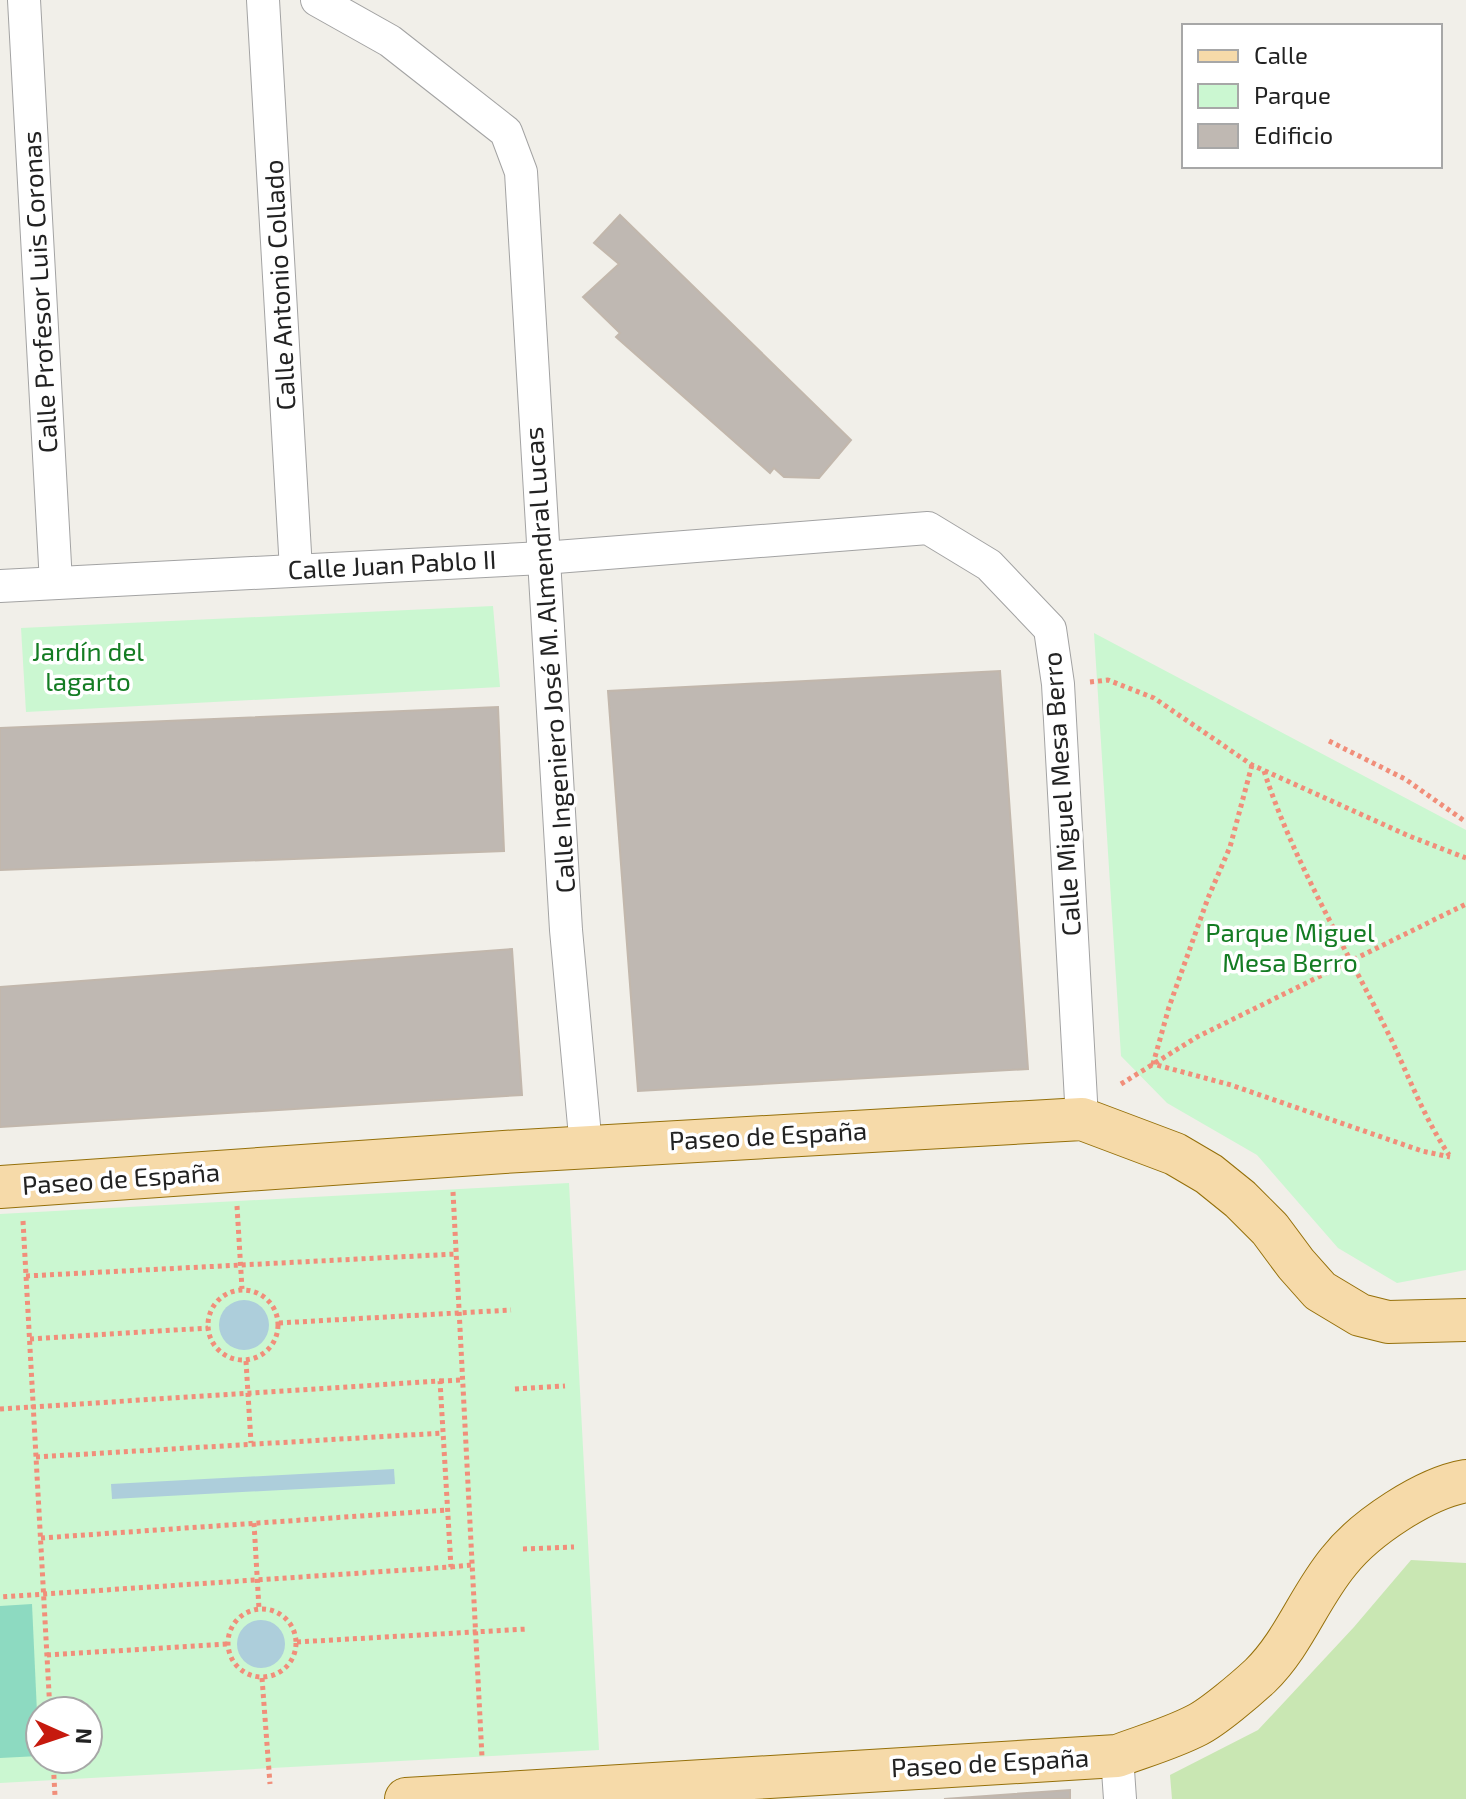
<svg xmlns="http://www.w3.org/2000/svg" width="1466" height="1799" font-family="'Exo 2',sans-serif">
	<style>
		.grass { fill: #c9e7b3 }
		.park { fill: #cbf7d1; fill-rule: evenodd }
		.pitch { fill: #8ddac1 }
		.water { fill: #adcedb }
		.building { fill: #bfb8b2; stroke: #c2b7ac; stroke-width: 2 }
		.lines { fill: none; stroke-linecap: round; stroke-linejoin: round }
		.minor-casing { stroke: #a3a3a3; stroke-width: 34 }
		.major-casing { stroke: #95700a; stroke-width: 44 }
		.path { stroke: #f18e7a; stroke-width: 5; stroke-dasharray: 4 4; stroke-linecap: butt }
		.minor { stroke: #fff; stroke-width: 32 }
		.major { stroke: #f6daa9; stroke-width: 42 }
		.labels { text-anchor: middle; stroke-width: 7; stroke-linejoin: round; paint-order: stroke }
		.street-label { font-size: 26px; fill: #222; stroke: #fff }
		.park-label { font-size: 26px; fill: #147c23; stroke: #fff }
	</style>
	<rect width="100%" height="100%" fill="#f1efe9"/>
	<!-- grass -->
	<polygon class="grass" points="1411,1560 1466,1563 1466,1799 1172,1799 1170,1775 1258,1730 1354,1627"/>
	<!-- park -->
	<g class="park">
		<polygon points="493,606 500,687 26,712 21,628"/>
		<polygon points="1094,633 1466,830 1466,1270 1397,1283 1338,1248 1257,1155 1167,1103 1121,1056"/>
		<path d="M569,1183L599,1750L0,1783V1214ZM40,1711H88V1759H40Z"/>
	</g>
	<!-- pitch -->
	<polygon class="pitch" points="32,1604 39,1756 0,1758 0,1606"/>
	<!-- water -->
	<g class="water">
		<circle cx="244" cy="1325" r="25"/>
		<polygon points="394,1469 395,1484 112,1499 111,1484"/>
		<circle cx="261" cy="1644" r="24"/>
	</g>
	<!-- building -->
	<g class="building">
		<polygon points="620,215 851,440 819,478 784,477 774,468 770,473 616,337 620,333 583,297 619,264 594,243"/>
		<polygon points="1000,671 1028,1069 638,1091 608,691"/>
		<polygon points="498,707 504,851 0,870 0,728"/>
		<polygon points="512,949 522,1095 0,1127 0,987"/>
		<polygon points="1070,1790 1070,1799 944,1799"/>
	</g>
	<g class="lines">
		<defs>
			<g id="minor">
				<polyline points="24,0 56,583"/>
				<polyline points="263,0 296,570"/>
				<polyline points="317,0 390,41 506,132 521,172 566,930 586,1147"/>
				<polyline points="0,586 543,558 928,528 989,565 1050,629 1058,684 1082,1119"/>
				<polyline points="1117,1756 1120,1799"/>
			</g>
			<g id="major">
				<polyline points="0,1187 504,1152 1082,1119 1175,1154 1209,1174 1240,1199 1270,1229 1296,1264 1320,1291 1360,1315 1388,1322 1466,1320"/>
				<path d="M406,1799L1117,1756C1144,1746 1172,1738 1197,1725C1213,1717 1246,1689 1260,1676C1294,1643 1309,1597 1339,1561C1365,1528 1425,1488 1466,1481"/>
			</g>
		</defs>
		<!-- minor casing -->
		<use href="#minor" class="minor-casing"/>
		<!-- major casing -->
		<use href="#major" class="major-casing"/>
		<!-- path -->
		<g class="path">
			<polyline points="1090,682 1108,680 1154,698 1252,765 1409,836 1466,858"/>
			<polyline points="1329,741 1405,779 1466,822"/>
			<polyline points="1252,765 1230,847 1208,898 1169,1007 1153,1064 1231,1085 1422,1151 1450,1157"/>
			<path d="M1264,771C1295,866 1348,951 1392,1041C1410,1080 1425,1119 1449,1155"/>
			<polyline points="1121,1084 1197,1037 1466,904"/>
			<polyline points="453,1192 482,1757"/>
			<polyline points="237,1206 242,1289"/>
			<polyline points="23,1221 50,1711"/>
			<polyline points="26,1276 456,1254"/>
			<circle cx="243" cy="1325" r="35"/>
			<polyline points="279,1323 511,1310"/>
			<polyline points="30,1339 208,1328"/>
			<polyline points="246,1361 251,1443"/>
			<polyline points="440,1381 462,1380"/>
			<polyline points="515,1389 565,1386"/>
			<polyline points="0,1409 440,1381 451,1567 0,1597"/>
			<polyline points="36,1457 443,1433"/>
			<polyline points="254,1523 259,1609"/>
			<polyline points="41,1538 447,1510"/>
			<polyline points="523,1549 574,1547"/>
			<polyline points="451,1567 472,1565"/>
			<circle cx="262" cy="1643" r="34"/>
			<polyline points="297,1642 527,1629"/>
			<polyline points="47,1655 228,1644"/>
			<polyline points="262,1678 270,1784"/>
			<polyline points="53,1759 55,1796"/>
		</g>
		<!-- minor -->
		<use href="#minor" class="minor"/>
		<!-- major -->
		<use href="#major" class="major"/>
	</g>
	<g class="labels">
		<!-- street labels -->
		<g class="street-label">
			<text transform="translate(280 285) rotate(-93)" y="9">Calle Antonio Collado</text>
			<text transform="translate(40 292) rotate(-93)" y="9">Calle Profesor Luis Coronas</text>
			<text transform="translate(392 565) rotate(-3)" y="9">Calle Juan Pablo II</text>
			<text transform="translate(550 660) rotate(-94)" y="9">Calle Ingeniero José M. Almendral Lucas</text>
			<text transform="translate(1062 794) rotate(-94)" y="9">Calle Miguel Mesa Berro</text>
			<text transform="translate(768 1136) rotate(-3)" y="9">Paseo de España</text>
			<text transform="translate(121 1179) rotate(-4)" y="9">Paseo de España</text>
			<text transform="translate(990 1763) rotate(-3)" y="9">Paseo de España</text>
		</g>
		<!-- park labels -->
		<g class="park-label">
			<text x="88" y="661">Jardín del<tspan x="88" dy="30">lagarto</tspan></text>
			<text x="1290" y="942">Parque Miguel<tspan x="1290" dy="30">Mesa Berro</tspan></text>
		</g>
	</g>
	<!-- legend -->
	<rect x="1182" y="24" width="260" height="144" fill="#ffffff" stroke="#a7a7a7" stroke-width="2"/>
	<rect x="1198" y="50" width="40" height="12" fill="#f6daa9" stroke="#a7a7a7" stroke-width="2"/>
	<text x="1254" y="64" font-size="24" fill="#222222">Calle</text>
	<rect x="1198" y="84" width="40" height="24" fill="#cbf7d1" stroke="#a7a7a7" stroke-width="2"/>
	<text x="1254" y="104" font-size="24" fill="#222222">Parque</text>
	<rect x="1198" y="124" width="40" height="24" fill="#bfb8b2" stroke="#a7a7a7" stroke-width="2"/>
	<text x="1254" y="144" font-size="24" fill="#222222">Edificio</text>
	<!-- north arrow -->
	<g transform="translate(64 1735) rotate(93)"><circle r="38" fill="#ffffff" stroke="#a7a7a7" stroke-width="2"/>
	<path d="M0-6L14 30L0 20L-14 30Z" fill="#c61a0e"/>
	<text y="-12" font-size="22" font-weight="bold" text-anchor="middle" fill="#222222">N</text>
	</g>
</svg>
